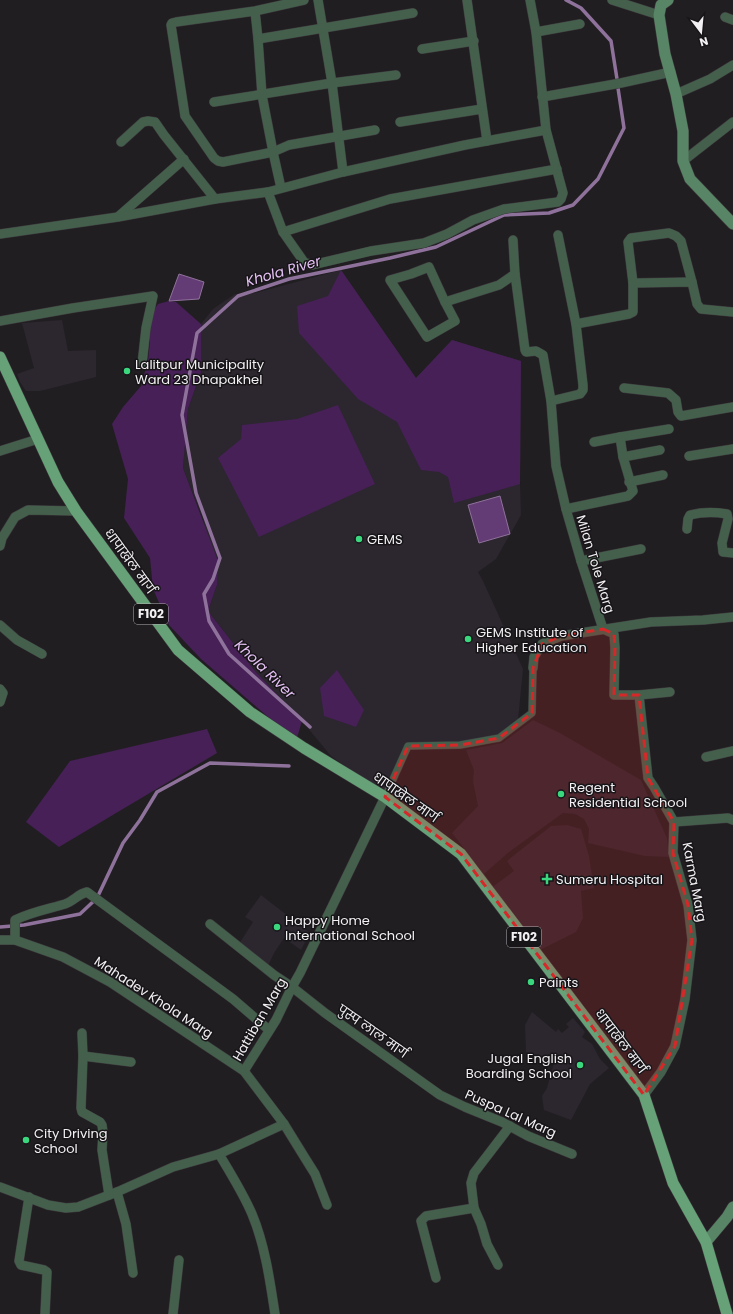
<svg xmlns="http://www.w3.org/2000/svg" width="733" height="1314" font-family="Poppins,'Noto Sans Devanagari',sans-serif">
	<style>
		.built { fill: #2c262f }
		.green { fill: #462056 }
		.water { fill: #643c75; stroke: #8f729b }
		.lines { fill: none; stroke-linecap: round; stroke-linejoin: round }
		.stream { stroke: #8f729b; stroke-width: 3.5 }
		.pedestrian-casing { stroke: #3e3b3f; stroke-width: 8 }
		.minor-casing { stroke: #3e3b3f; stroke-width: 10 }
		.secondary-casing { stroke: #3e3b3f; stroke-width: 12 }
		.primary-casing { stroke: #3e3b3f; stroke-width: 12 }
		.pedestrian { stroke: #44604c; stroke-width: 7 }
		.minor { stroke: #44604c; stroke-width: 9 }
		.secondary { stroke: #588565; stroke-width: 11 }
		.primary { stroke: #66a178; stroke-width: 11 }
		.marked { fill: #d62828; fill-opacity: 0.2; stroke: #d62828; stroke-width: 3; stroke-dasharray: 8 5; stroke-linejoin: round }
		.poi-dot { fill: #3bd77e; stroke: #181519; stroke-width: 1.5 }
		.labels { text-anchor: middle; stroke-width: 3; stroke-linejoin: round; paint-order: stroke }
		.shield { fill: #181519; stroke: #b1aeb2; stroke-width: 1 }
		.shield-label { font-size: 12px; font-weight: bold; fill: #f2f0f3 }
		.poi-label { font-size: 13px; fill: #f2f0f3; stroke: #181519; text-anchor: start }
		.street-label { font-size: 13px; fill: #f2f0f3; stroke: #181519 }
		.water-label { font-size: 14px; font-style: italic; fill: #e4c1f4; stroke: #181519 }
	</style>
	<rect width="100%" height="100%" fill="#211e22"/>
	<!-- built -->
	<g class="built">
		<polygon points="341,270 416,378 452,340 521,361 520,484 521,515 496,559 478,572 483,581 523,669 518,720 499,738 460,745 408,746 383,793 331,756 302,721 255,671 208,611 217,585 203,519 183,468 188,409 201,372 201,324 213,309 235,294 255,293"/>
		<polygon points="62,320 68,351 96,350 96,377 40,391 26,391 20,382 17,374 34,368 22,323"/>
		<polygon points="533,720 560,733 641,780 667,838 669,857 645,856 588,843 589,829 584,819 575,814 563,813 509,852 484,874 452,833 478,806 473,781 474,770 466,750 502,743"/>
		<polygon points="567,825 581,829 589,856 594,888 581,891 583,918 576,932 540,950 491,888 514,871 507,861 513,856 551,826"/>
		<polygon points="261,895 310,933 301,950 284,938 274,953 267,968 239,944 253,922 245,917"/>
		<polygon points="532,1012 556,1032 558,1029 562,1033 569,1027 566,1024 573,1018 585,1032 582,1037 592,1044 600,1059 609,1068 590,1084 571,1120 544,1110 542,1096 547,1088 554,1063 526,1052 525,1025"/>
	</g>
	<!-- green -->
	<g class="green">
		<polygon points="341,270 416,378 452,340 521,361 520,484 454,503 448,477 439,472 421,470 397,422 358,399 299,333 297,306 328,296"/>
		<polygon points="169,301 176,302 201,324 201,372 188,409 183,468 218,561 217,585 208,611 255,671 302,721 297,738 274,722 201,659 169,625 153,589 150,558 124,518 128,479 112,424 123,407 141,386 148,361 150,341 146,322 158,304"/>
		<polygon points="338,405 375,484 259,537 218,458 241,439 242,425 297,419"/>
		<polygon points="337,670 364,710 356,727 324,716 320,688"/>
		<polygon points="207,729 217,753 59,847 26,822 70,761"/>
	</g>
	<!-- water -->
	<g class="water">
		<polygon points="179,274 204,282 199,299 169,301"/>
		<polygon points="500,496 510,534 479,543 468,505"/>
	</g>
	<g class="lines">
		<!-- stream -->
		<g class="stream">
			<polyline points="566,0 581,8 611,41 617,79"/>
			<polyline points="310,727 229,654 209,621 204,594 213,579 220,558 196,493 182,415 197,333 238,296 289,279 390,258 436,247 504,215 549,213 573,205 598,179 624,128 618,88"/>
			<polyline points="0,927 24,925 80,914 97,898 123,843 140,820 157,792 210,763 289,766"/>
		</g>
		<defs>
			<polyline id="pedestrian" points="385,797 408,746 460,745 499,738 532,713 533,668"/>
			<g id="minor">
				<polyline points="318,0 332,83 343,172"/>
				<polyline points="467,0 487,141"/>
				<polyline points="612,0 659,15"/>
				<polyline points="255,11 258,39 262,95 273,152 223,162 218,161 214,158 185,116 171,25 172,23 176,22 255,11 304,0"/>
				<polyline points="725,17 733,20"/>
				<polyline points="536,32 580,24"/>
				<polyline points="258,39 413,13"/>
				<polyline points="422,49 474,41"/>
				<polyline points="676,94 710,79 733,65"/>
				<polyline points="542,97 621,83 671,72"/>
				<polyline points="214,102 332,83 396,75"/>
				<polyline points="400,122 482,109"/>
				<polyline points="121,142 143,122 148,121 155,122 164,135 215,199"/>
				<polyline points="683,161 733,122"/>
				<polyline points="281,188 273,152 289,145 375,130"/>
				<polyline points="268,192 283,232 304,262 312,265 371,251 424,243 447,234 473,220 504,209 558,202 561,199 563,193 546,130 536,32 530,0"/>
				<polyline points="119,216 184,159"/>
				<polyline points="283,232 390,199 557,169"/>
				<polyline points="0,234 118,217 215,199 268,192 343,172 465,145 546,130"/>
				<polyline points="513,240 515,274 525,350 526,352 536,351 543,355 551,401 556,466 566,509 581,561 603,629"/>
				<polygon points="429,267 445,302 455,321 427,337 390,280 411,274"/>
				<polyline points="633,283 628,242 631,238 669,233 676,236 681,241 692,282"/>
				<polyline points="445,302 499,285 515,274"/>
				<polyline points="0,321 73,308 153,296 146,328 142,364"/>
				<polyline points="576,324 629,314 633,312 633,283 636,283 692,282 697,304 701,309 733,312"/>
				<polyline points="624,388 668,393 676,400 678,412 681,416 733,407"/>
				<polyline points="551,401 580,394 583,390 583,385 576,324 558,235"/>
				<polyline points="594,442 620,437 669,429"/>
				<polyline points="0,451 38,439"/>
				<polyline points="689,456 733,449"/>
				<polyline points="623,457 660,450"/>
				<polyline points="629,482 663,475"/>
				<polyline points="566,509 628,496 633,491 623,457 620,437"/>
				<path d="M687,529L688,519L690,515C702,512 715,512 727,514L728,519L722,543L723,552L733,553"/>
				<polyline points="0,546 2,538 15,517 28,510 76,511"/>
				<polyline points="581,561 641,549"/>
				<polyline points="0,625 17,640 42,654"/>
				<polyline points="603,629 614,634 615,648 614,695 639,695 648,778 654,787 674,822 673,853 688,905 692,940 685,999 675,1046 661,1072 644,1095"/>
				<polyline points="533,668 534,657 542,644 561,636 651,622 703,620 733,617"/>
				<polyline points="0,689 3,693 0,702"/>
				<polyline points="639,695 670,692"/>
				<polyline points="706,757 733,751"/>
				<polyline points="674,822 728,818 733,820"/>
				<polyline points="210,924 274,975 292,987 325,1013 440,1095 465,1107 502,1122 528,1136 572,1154"/>
				<polyline points="0,940 15,940 63,957 110,982 244,1071 284,1124 305,1158 315,1174 327,1205"/>
				<path d="M15,940V920C31,912 48,909 65,904C74,901 78,894 87,892L233,999L269,1030"/>
				<polyline points="82,1033 83,1056 81,1108 82,1112 100,1122 102,1125 103,1132 102,1150 109,1195"/>
				<polyline points="83,1056 131,1062"/>
				<polyline points="244,1071 276,1020 292,987 300,973 385,797"/>
				<path d="M219,1154C231,1174 243,1193 252,1214C265,1245 270,1281 275,1314"/>
				<polyline points="0,1187 48,1205 66,1208 78,1207 117,1192 173,1167 219,1154 284,1124"/>
				<polyline points="117,1192 126,1224 133,1273"/>
				<polyline points="29,1197 19,1261 21,1265 44,1270 47,1272 45,1314"/>
				<polyline points="498,1265 487,1244 481,1224 474,1208 471,1183 474,1173 510,1126"/>
				<polyline points="436,1278 421,1221 426,1216 474,1208"/>
				<polyline points="173,1314 179,1260"/>
			</g>
			<g id="secondary">
				<polyline points="668,0 661,5 659,15 665,54 676,94 683,131 683,161 690,179 733,224"/>
				<polyline points="706,1242 727,1217 733,1207"/>
			</g>
			<polyline id="primary" points="0,357 58,482 76,511 178,650 250,712 304,748 385,797 461,854 644,1095 673,1183 706,1242 727,1314"/>
		</defs>
		<!-- pedestrian casing -->
		<use href="#pedestrian" class="pedestrian-casing"/>
		<!-- minor casing -->
		<use href="#minor" class="minor-casing"/>
		<!-- secondary casing -->
		<use href="#secondary" class="secondary-casing"/>
		<!-- primary casing -->
		<use href="#primary" class="primary-casing"/>
		<!-- pedestrian -->
		<use href="#pedestrian" class="pedestrian"/>
		<!-- minor -->
		<use href="#minor" class="minor"/>
		<!-- secondary -->
		<use href="#secondary" class="secondary"/>
		<!-- primary -->
		<use href="#primary" class="primary"/>
	</g>
	<!-- marked area -->
	<path class="marked" d="M603,629L614,634L615,648L614,695H639L648,778L674,822L673,853L688,905L692,940L675,1046L644,1095L461,854L385,797L408,746L460,745L499,738L532,713L533,668L542,644L561,636Z"/>
	<!-- markers -->
	<g class="poi-dot">
		<circle cx="127" cy="371" r="4"/>
		<circle cx="359" cy="539" r="4"/>
		<circle cx="468" cy="639" r="4"/>
		<circle cx="561" cy="794" r="4"/>
		<path d="M545 873h4v4h4v4h-4v4h-4v-4h-4v-4h4z"/>
		<circle cx="277" cy="927" r="4"/>
		<circle cx="531" cy="982" r="4"/>
		<circle cx="580" cy="1065" r="4"/>
		<circle cx="26" cy="1140" r="4"/>
	</g>
	<g class="labels">
		<!-- shield labels -->
		<g class="shield">
			<rect x="134" y="604" width="34" height="20" rx="3"/>
			<rect x="507" y="927" width="34" height="20" rx="3"/>
		</g>
		<g class="shield-label">
			<text x="151" y="618">F102</text>
			<text x="524" y="941">F102</text>
		</g>
		<!-- poi labels -->
		<g class="poi-label">
			<text x="135" y="369">Lalitpur Municipality<tspan x="135" dy="15">Ward 23 Dhapakhel</tspan></text>
			<text x="367" y="544">GEMS</text>
			<text x="476" y="637">GEMS Institute of<tspan x="476" dy="15">Higher Education</tspan></text>
			<text x="569" y="792">Regent<tspan x="569" dy="15">Residential School</tspan></text>
			<text x="556" y="884">Sumeru Hospital</text>
			<text x="285" y="925">Happy Home<tspan x="285" dy="15">International School</tspan></text>
			<text x="539" y="987">Paints</text>
			<text x="572" y="1063" text-anchor="end">Jugal English<tspan x="572" dy="15">Boarding School</tspan></text>
			<text x="34" y="1138">City Driving<tspan x="34" dy="15">School</tspan></text>
		</g>
		<!-- street labels -->
		<g class="street-label">
			<text transform="translate(130 561) rotate(54)" y="5">धापाखेल मार्ग</text>
			<text transform="translate(596 564) rotate(73)" y="5">Milan Tole Marg</text>
			<text transform="translate(406 797) rotate(35)" y="5">धापाखेल मार्ग</text>
			<text transform="translate(695 882) rotate(79)" y="5">Karma Marg</text>
			<text transform="translate(154 997) rotate(33)" y="5">Mahadev Khola Marg</text>
			<text transform="translate(259 1019) rotate(-60)" y="5">Hattiban Marg</text>
			<text transform="translate(373 1031) rotate(35)" y="5">पुस्प लाल मार्ग</text>
			<text transform="translate(621 1041) rotate(53)" y="5">धापाखेल मार्ग</text>
			<text transform="translate(511 1113) rotate(24)" y="5">Puspa Lal Marg</text>
		</g>
		<!-- water labels -->
		<g class="water-label">
			<text transform="translate(283 271) rotate(-16)" y="5">Khola River</text>
			<text transform="translate(265 669) rotate(44)" y="5">Khola River</text>
		</g>
	</g>
	<!-- north arrow -->
	<g transform="translate(701 32) rotate(164)" stroke="#181519" stroke-width="3" paint-order="stroke">
	<path d="M0-3L7 15L0 10L-7 15Z" fill="#f2f0f3"/>
	<text y="-6" font-size="11" font-weight="bold" text-anchor="middle" fill="#f2f0f3">N</text>
	</g>
</svg>
